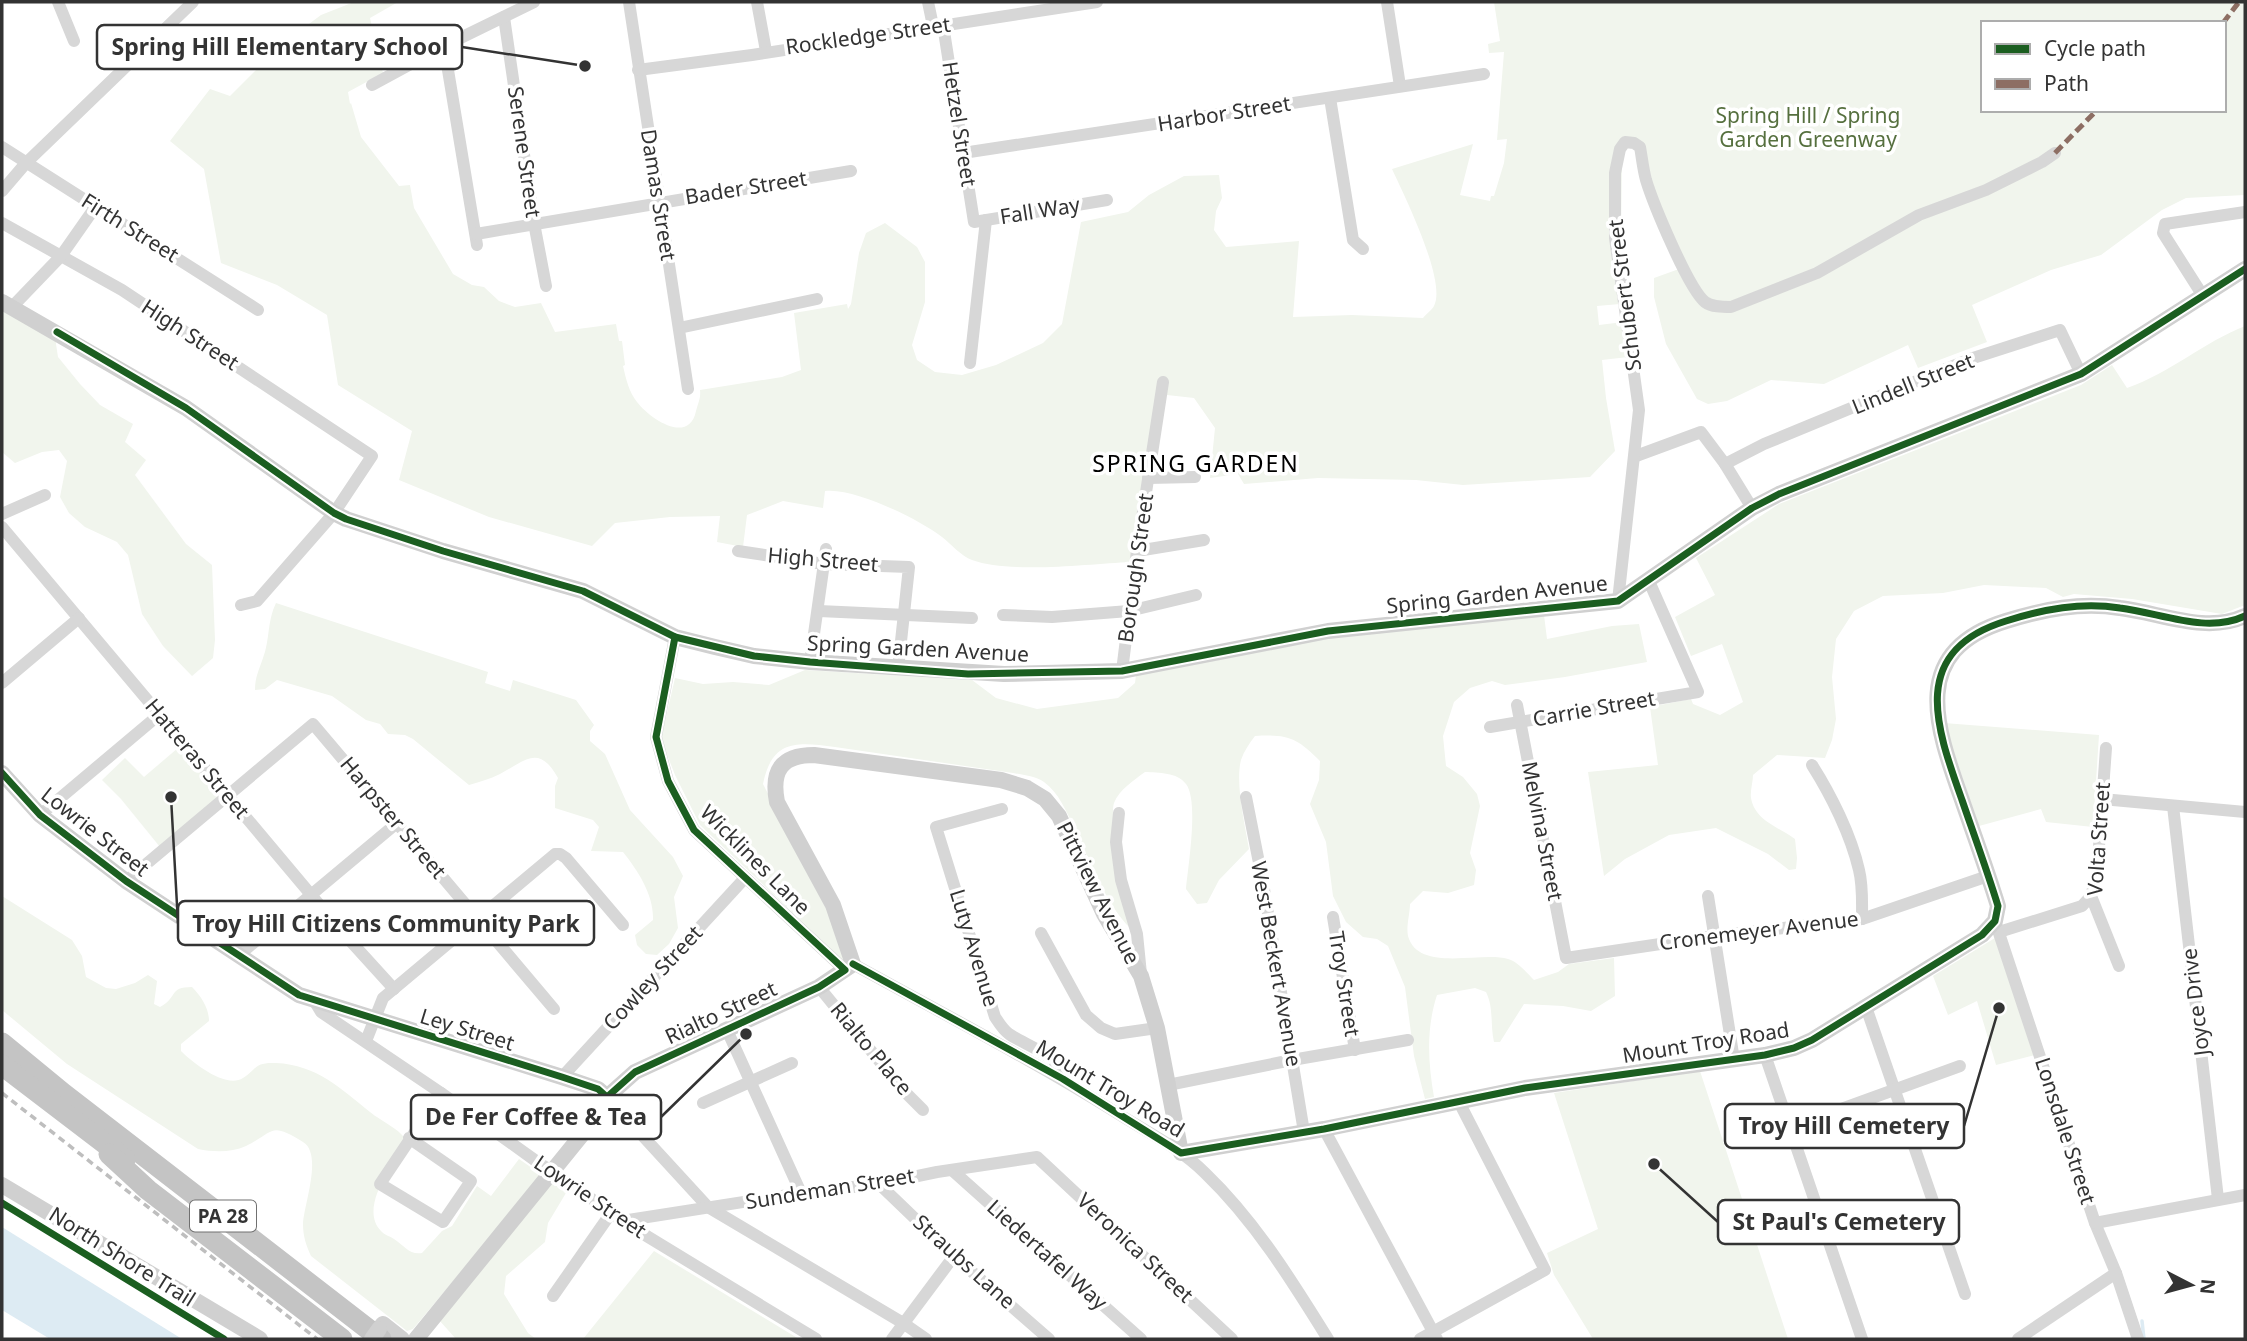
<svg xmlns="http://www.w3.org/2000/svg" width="2247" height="1341" font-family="'Noto Sans',sans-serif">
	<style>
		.green { fill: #f1f5ed; fill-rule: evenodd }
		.water { fill: #ddebf3 }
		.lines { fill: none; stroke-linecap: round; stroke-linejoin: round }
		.stream { stroke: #ddebf3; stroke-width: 3.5 }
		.street { stroke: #d7d7d7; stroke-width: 12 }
		.secondary { stroke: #d0d0d0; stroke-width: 16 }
		.highway { stroke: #c4c4c4; stroke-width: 21 }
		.rail { stroke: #bebebe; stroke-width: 3.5; stroke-dasharray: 7 5; stroke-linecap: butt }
		.street-bridge { stroke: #d7d7d7; stroke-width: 12 }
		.secondary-bridge { stroke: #d0d0d0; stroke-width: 16 }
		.quiet { stroke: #8d6e63; stroke-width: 5; stroke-dasharray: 10 5; stroke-linecap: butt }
		.cycleway-casing { stroke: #fff; stroke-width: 11 }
		.cycleway { stroke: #1b5e20; stroke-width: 7 }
		.labels { text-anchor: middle; stroke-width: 7; stroke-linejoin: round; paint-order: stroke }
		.shield { fill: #fff; stroke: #707070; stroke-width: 2 }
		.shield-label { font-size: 19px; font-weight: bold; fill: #333 }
		.street-label { font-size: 21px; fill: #333; stroke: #fff }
		.park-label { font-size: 21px; fill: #56703f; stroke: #fff }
		.neighbourhood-label { font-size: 23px; letter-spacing: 2px; fill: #000; stroke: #fff }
		.leader { fill: none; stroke: #333; stroke-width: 2.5 }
		.callout-dot { fill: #333; stroke: #fff; stroke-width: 2.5 }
		.callout { fill: #fff; stroke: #333; stroke-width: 2.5 }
		.callout-label { font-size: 23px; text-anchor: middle; font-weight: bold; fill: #333 }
	</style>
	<rect width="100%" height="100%" fill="#fff"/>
	<!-- green -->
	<g class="green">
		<path d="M354,2H398L370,18L383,73L348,92L350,104L351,103L361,137L399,186L410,185L414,208L453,274L472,285L484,287L499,301L515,307L541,303L555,332L616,324L619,341H622L625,365L623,366C626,379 629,392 637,402C650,419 689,445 696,411C698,403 701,398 700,390L782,377L801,370L794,313L847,304L848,309L851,304L859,253L866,233L885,223L917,247L925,262V302L912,345L917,360L935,372L962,375L996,365L1043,343L1062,324L1081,222L1128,212L1149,195L1184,176L1219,175L1222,198L1216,211L1214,230L1226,247L1299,241L1293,317L1352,315L1423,318C1426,314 1432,310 1434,306C1447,281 1404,195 1392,169L1473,144L1460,195L1490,201L1491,196H1494L1504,163L1507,139L1497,140L1504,52L1489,53L1488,44L1500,41L1494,2H2245V195L2186,198L2162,210L2101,255L2051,270L1972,305L1987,342L1918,368L1908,345L1824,384L1771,380L1727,401L1708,404L1697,399L1666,344L1654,297V278L1679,269L1638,150L1632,146L1626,149L1622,162L1620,304L1597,306L1599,325L1623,322L1628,357L1602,360L1606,398L1615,451L1590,477L1463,485L1416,480L1318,478L1244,484L1238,474L1210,478L1215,428L1194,398L1158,394L1131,562C1088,564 1011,574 972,560C961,556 951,544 942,537C919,519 853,487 825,491L823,508L783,501L747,515L743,547L717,542L720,516L670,517L615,523L592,546L489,517L399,480L412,431L338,385L327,315L277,285L221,263L204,169L170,141L210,89L230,96L282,44L321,15ZM1983,23H2224V110H1983Z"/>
		<polygon points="2,302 57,332 56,344 58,357 80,384 100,405 133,424 125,442 146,460 135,475 186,544 212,565 215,640 213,658 192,676 163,646 142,614 128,555 117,542 85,527 69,513 60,497 67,461 59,450 42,452 15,463 2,452"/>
		<path d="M2245,326V605L2222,614L2132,599L2074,594L2063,597L2046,588L1984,585L1943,593L1883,596L1854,611L1836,639L1832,677L1836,719L1832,740L1825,758L1777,755L1753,775C1753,782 1750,791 1751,798C1755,821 1779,827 1795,839L1797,858L1796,869L1789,870L1768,854L1716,828L1669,835L1625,859L1604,876L1588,772L1658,765L1650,707L1691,699L1693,704L1720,715L1743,702L1722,644L1691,656L1675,617L1715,595L1696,558L1779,504L2081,385L2112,365L2127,388C2170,373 2204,342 2245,326Z"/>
		<path d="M276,603L488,672L485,683L510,691L513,680L576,700L594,725L590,731V741L605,754L630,810L673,857L683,876L674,897L678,928L669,944L657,955L646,954L637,945L635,935L653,920C654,895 638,871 623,852L591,851L599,827L593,820L555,808V786L558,778C539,744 526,760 500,774C490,779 479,782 469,785L413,739L405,735L388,734L380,724L366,720L332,696L277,680L265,689L255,690C255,677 259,670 263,658C270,640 267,621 276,603Z"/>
		<path d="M1544,615L1547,639L1612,626L1639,624L1647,662L1565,677L1505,685L1492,681L1470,688L1454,702L1443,736L1446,766L1463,777L1477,794L1480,806L1470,853L1476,870L1474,885L1448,893L1423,891L1410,904C1410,913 1406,927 1408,936C1418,973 1481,951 1508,959C1517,961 1527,973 1534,980L1558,972L1569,964L1614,958L1615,996L1591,1011L1563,1006L1524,1004L1500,1042H1494C1490,1025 1494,1008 1486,992L1475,988L1437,995C1426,1029 1428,1062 1434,1097L1425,1099L1414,1056L1405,987L1388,946L1377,939L1363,937L1346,922L1333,896L1326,842L1310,804L1319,780L1320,761C1297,738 1288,734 1255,736C1249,744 1244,751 1241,760C1235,783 1245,825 1249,849L1219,880L1207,903L1197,904L1186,889C1188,867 1199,801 1186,784C1177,772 1159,773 1145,772C1134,780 1119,790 1114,803C1108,822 1131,909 1136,933C1109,913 1088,857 1074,827C1066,811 1059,793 1044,782C1035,776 1023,775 1013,773L835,747C797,742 772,739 763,784L827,909L847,964L700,825L675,775L661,739L675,678L703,684L733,682L769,685L805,670L972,680L996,698L1037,709L1118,698L1135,683L1136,675L1305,639Z"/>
		<polygon points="1944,723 2099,735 2093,827 2046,822 2041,809 1979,826"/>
		<polygon points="178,748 221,795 160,847 121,799 102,780 125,758 144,777"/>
		<path d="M2,896L72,940L82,956L86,977L106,988L116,989L135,983L148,975L157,981L154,1004L160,1007C178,998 168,987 192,987C201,996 209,1008 209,1021L181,1044V1051C193,1063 226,1089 243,1078C257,1069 254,1062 276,1063C317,1065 340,1088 370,1112C382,1122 401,1129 407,1142C394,1162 358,1208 381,1231C384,1235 390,1236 394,1239C405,1246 409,1255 422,1253L442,1231L452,1226L477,1186L491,1196L519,1159L542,1175L413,1329L407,1331L311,1256C306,1245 303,1236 303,1224C304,1204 323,1154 303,1142C269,1121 275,1132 246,1146C231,1153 213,1152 198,1149L67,1064L2,1010Z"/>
		<polygon points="1995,938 2035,1055 1996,1065 1977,1001 1948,1015 1933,976"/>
		<polygon points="1700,1071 1788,1339 1593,1339 1554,1275 1547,1253 1598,1229 1554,1093"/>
		<polygon points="552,1182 566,1193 548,1223 545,1242 506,1276 504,1294 528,1333 536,1339 456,1339 439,1320"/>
		<polygon points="654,1251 799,1339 583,1339"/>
	</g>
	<!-- water -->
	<polygon class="water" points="2,1227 182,1339 50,1339 2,1310"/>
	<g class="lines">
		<!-- stream -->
		<polyline class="stream" points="2142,1321 2144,1339"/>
		<!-- street -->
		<g class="street">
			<polyline points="58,2 74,41"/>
			<polyline points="629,2 688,389"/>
			<polyline points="757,2 766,51"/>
			<polyline points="928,2 933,26"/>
			<polyline points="1387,2 1400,86"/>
			<polyline points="504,17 534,223 546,286"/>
			<polyline points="943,25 974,222 1107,200"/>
			<polyline points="444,46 477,245"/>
			<polyline points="638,70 752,55 1097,2"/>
			<polyline points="372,85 444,46 534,2"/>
			<polyline points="1330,98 1353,240 1363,249"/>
			<polyline points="2,147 258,310"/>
			<polyline points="963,153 1484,74"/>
			<polyline points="2,191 26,163 193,2"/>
			<polyline points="2,223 122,290 372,456 334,513 257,601 241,605"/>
			<polyline points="476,234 851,171"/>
			<polyline points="2203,296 2163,233 2165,224 2245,212"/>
			<polyline points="12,307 61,256 96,206"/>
			<polyline points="679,328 817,299"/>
			<polyline points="970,363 986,220"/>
			<polyline points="1636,456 1701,432 1725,464 1752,508"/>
			<polyline points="1725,464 1764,444 1970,359 2060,330 2081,374"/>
			<polyline points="1148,478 1195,477"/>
			<polyline points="2,514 45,495"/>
			<polyline points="2,527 344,934 394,989"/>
			<polyline points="738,551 824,564 909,567 898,669"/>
			<polyline points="1137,551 1204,540"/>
			<path d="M1618,601L1639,410L1615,238V173L1620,149L1625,142L1634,143L1640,147C1642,158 1643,169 1646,180C1653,203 1688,288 1705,302C1712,307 1722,307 1731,307L1817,273L1919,215L1986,190L2042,162L2055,153"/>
			<polyline points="819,611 972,618"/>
			<polyline points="1003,615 1052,617 1129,611 1196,595"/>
			<polyline points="675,637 656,737 668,781 694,830 845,970"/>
			<polyline points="810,662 826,549"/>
			<polyline points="1122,671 1137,551 1163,382"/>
			<polyline points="2,683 79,618"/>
			<polyline points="1517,705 1566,958 1714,936 1862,919 1988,876"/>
			<polyline points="1490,727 1698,692 1648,579"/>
			<polyline points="2106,748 2097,874 2091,896 2119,966"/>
			<path d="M1812,765C1831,795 1851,835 1859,870C1863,886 1862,903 1862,919"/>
			<polyline points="1246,797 1263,883 1304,1132"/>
			<polyline points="2102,799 2245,812"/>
			<polyline points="2173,806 2218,1199"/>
			<path d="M1002,809L936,827L995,1017C999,1023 1003,1030 1009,1034C1026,1046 1063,1056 1063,1079"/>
			<polyline points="1119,813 1116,842 1121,880 1137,934 1141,974"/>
			<polyline points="40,815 160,714"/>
			<polyline points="126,881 313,724 554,1009"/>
			<polyline points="1708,896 1734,1060"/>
			<polyline points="1333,917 1355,1050"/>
			<polyline points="1995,921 2095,1223 2116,1273 2138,1339"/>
			<polyline points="1999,932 2082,906 2091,896"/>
			<polyline points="1041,933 1086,1015 1101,1028 1115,1034 1157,1028"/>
			<polyline points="239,955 397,823"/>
			<path d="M853,964C942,1013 1032,1060 1117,1113C1147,1132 1180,1148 1205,1173C1255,1221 1292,1281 1328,1339"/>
			<polyline points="819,987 903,1090 923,1110"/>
			<polyline points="315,1002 321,1012 441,1093 536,1161"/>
			<polyline points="1866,1007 1965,1294"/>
			<polyline points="727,1030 801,1193"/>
			<polyline points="366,1041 383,998 555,854 560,854 566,858 623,925"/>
			<polyline points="1765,1055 1862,1339"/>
			<polyline points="562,1077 745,878"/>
			<polyline points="1168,1085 1292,1060 1408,1040"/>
			<polyline points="607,1097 708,1207 903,1323 926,1339"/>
			<polyline points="703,1103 792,1063"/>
			<polyline points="1789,1128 1960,1066"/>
			<polyline points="1324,1129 1437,1339"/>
			<polyline points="409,1138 471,1181 443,1222 380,1184 441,1093"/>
			<polyline points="953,1171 1141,1339"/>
			<polyline points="567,1181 622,1221 816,1339"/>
			<polyline points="879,1184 954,1256 1049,1339"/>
			<polyline points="622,1221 801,1193 879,1184 937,1172 1037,1157 1232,1339"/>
			<polyline points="2095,1223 2245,1195"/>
			<polyline points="553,1296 611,1213"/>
			<polyline points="892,1339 954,1256"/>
			<polyline points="1420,1339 1545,1270 1458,1100"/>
			<polyline points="2018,1339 2116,1273"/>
		</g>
		<!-- secondary -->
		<g class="secondary">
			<polyline points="2,302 186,408 334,513 346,519 443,551 583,591 675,637 715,647 754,656 810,662 1004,674 1122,671 1328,631 1618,601 1752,508 1779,494 2081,374 2245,269"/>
			<polyline points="2,773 40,815 126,881 299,995 562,1077 598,1089 607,1097"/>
			<polyline points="2,1185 260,1339"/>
			<polyline points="379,1329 383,1324 402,1339"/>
			<path d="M416,1339L602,1110L607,1097L635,1072L819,987L853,964L833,905L777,802C771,771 781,755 814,755L1001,780L1027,788L1045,799L1059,816L1104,914L1141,976L1157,1028L1181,1153L1324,1129L1525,1088L1765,1055L1794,1048L1812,1040L1982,935L1995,921L1998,906C1987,870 1974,835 1962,800C1936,727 1908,651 2006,621C2044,609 2081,602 2120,608C2161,613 2206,634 2245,616"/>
		</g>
		<!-- highway -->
		<g class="highway">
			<polyline points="2,1043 64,1094 381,1339"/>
			<polyline points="2,1065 125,1159"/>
			<polyline points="109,1154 148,1190 342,1339"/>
		</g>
		<!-- rail -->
		<polyline class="rail" points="2,1093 317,1339"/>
		<!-- street-bridge -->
		<polyline class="street-bridge" points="536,1161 567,1181"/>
		<!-- secondary-bridge -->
		<polyline class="secondary-bridge" points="372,1339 379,1329"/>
		<!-- quiet -->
		<g class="quiet">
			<polyline points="2223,23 2239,2"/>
			<polyline points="2055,153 2097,110"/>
		</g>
		<defs>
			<g id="cycleway">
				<polyline points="57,332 186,408 334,513 346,519 443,551 583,591 675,637 754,656 810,662 968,674 1122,671 1328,631 1618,601 1752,508 1779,494 2081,374 2245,269"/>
				<polyline points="2,773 40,815 126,881 299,995 562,1077 598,1089 607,1097 635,1072 819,987 845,970 694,830 668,781 656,737 675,637"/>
				<path d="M853,964L1063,1079L1181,1153L1324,1129L1525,1088L1765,1055L1794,1048L1812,1040L1982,935L1995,921L1998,906C1987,870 1974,835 1962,800C1936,727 1908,651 2006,621C2044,609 2081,602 2120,608C2161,613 2206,634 2245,616"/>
				<polyline points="2,1203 224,1339"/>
			</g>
		</defs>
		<!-- cycleway casing -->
		<use href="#cycleway" class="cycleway-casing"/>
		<!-- cycleway -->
		<use href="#cycleway" class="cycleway"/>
	</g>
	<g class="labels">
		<!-- shield labels -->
		<rect class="shield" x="190" y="1200.5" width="66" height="31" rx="5"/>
		<g class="shield-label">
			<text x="223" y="1223">PA 28</text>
		</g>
		<!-- street labels -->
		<g class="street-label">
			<text transform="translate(868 36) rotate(-8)" y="7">Rockledge Street</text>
			<text transform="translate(1224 114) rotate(-9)" y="7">Harbor Street</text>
			<text transform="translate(959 124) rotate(81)" y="7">Hetzel Street</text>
			<text transform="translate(524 152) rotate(82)" y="7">Serene Street</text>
			<text transform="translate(746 188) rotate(-9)" y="7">Bader Street</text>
			<text transform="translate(658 195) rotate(81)" y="7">Damas Street</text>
			<text transform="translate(1040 211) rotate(-9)" y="7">Fall Way</text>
			<text transform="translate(130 228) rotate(32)" y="7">Firth Street</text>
			<text transform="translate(1625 295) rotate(-97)" y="7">Schubert Street</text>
			<text transform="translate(190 335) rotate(33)" y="7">High Street</text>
			<text transform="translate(1913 384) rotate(-22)" y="7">Lindell Street</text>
			<text transform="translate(823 560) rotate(5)" y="7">High Street</text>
			<text transform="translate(1136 568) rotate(-82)" y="7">Borough Street</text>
			<text transform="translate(1497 595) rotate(-6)" y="7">Spring Garden Avenue</text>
			<text transform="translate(918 649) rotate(3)" y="7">Spring Garden Avenue</text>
			<text transform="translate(1594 709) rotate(-10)" y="7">Carrie Street</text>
			<text transform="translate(197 759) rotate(50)" y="7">Hatteras Street</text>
			<text transform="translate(393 818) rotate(50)" y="7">Harpster Street</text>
			<text transform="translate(1542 831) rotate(79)" y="7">Melvina Street</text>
			<text transform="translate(95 832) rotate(38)" y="7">Lowrie Street</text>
			<text transform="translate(2099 839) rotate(-86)" y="7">Volta Street</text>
			<text transform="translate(755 860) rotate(45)" y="7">Wicklines Lane</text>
			<text transform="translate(1098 893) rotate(63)" y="7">Pittview Avenue</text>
			<text transform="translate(1759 931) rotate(-7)" y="7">Cronemeyer Avenue</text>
			<text transform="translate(974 948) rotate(73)" y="7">Luty Avenue</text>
			<text transform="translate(1276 964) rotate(80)" y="7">West Beckert Avenue</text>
			<text transform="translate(653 978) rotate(-47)" y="7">Cowley Street</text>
			<text transform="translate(1344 984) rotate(81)" y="7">Troy Street</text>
			<text transform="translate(2196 1002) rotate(-97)" y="7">Joyce Drive</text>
			<text transform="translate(721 1013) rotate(-25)" y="7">Rialto Street</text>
			<text transform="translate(467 1030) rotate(17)" y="7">Ley Street</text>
			<text transform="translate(1706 1043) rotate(-9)" y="7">Mount Troy Road</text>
			<text transform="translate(871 1049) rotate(50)" y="7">Rialto Place</text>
			<text transform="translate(1110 1089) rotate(31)" y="7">Mount Troy Road</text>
			<text transform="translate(2065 1131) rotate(72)" y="7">Lonsdale Street</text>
			<text transform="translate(830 1189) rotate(-9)" y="7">Sundeman Street</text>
			<text transform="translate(590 1197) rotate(34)" y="7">Lowrie Street</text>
			<text transform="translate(1135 1248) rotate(43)" y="7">Veronica Street</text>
			<text transform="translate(1047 1255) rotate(42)" y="7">Liedertafel Way</text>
			<text transform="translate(122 1257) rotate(32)" y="7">North Shore Trail</text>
			<text transform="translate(964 1262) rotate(42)" y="7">Straubs Lane</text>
		</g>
		<!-- park labels -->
		<g class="park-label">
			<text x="1808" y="123">Spring Hill / Spring<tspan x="1808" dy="24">Garden Greenway</tspan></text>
		</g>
		<!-- neighbourhood labels -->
		<g class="neighbourhood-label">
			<text x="1196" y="472">SPRING GARDEN</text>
		</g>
	</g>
	<!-- callouts -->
	<path class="leader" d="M585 66L462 47M171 797L178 923M746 1034L661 1117M1999 1008L1964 1126M1654 1164L1718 1222"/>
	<g class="callout-dot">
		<circle cx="585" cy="66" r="7"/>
		<circle cx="171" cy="797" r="7"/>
		<circle cx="746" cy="1034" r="7"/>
		<circle cx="1999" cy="1008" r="7"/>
		<circle cx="1654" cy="1164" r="7"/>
	</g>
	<g class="callout">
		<rect x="97" y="25" width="365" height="44" rx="7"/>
		<rect x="178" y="901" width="416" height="44" rx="7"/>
		<rect x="411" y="1095" width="250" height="44" rx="7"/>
		<rect x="1725" y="1104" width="239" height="44" rx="7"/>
		<rect x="1718" y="1200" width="241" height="44" rx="7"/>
	</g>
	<g class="callout-label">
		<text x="280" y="55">Spring Hill Elementary School</text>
		<text x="386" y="932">Troy Hill Citizens Community Park</text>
		<text x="536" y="1125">De Fer Coffee &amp; Tea</text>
		<text x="1844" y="1134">Troy Hill Cemetery</text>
		<text x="1839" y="1230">St Paul's Cemetery</text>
	</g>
	<!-- border -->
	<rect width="2247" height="1341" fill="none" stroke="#333333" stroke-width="7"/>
	<!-- legend -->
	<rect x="1981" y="21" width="245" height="91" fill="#ffffff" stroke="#adadad" stroke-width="2"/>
	<rect x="1995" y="44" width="35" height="10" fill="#1b5e20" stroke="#adadad" stroke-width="2"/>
	<text x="2044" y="56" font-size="21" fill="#333333">Cycle path</text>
	<rect x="1995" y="79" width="35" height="10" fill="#8d6e63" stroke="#adadad" stroke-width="2"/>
	<text x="2044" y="91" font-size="21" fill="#333333">Path</text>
	<!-- north arrow -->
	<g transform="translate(2191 1285) rotate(96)" stroke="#ffffff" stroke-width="5" paint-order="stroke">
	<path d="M0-5L12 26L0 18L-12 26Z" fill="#333333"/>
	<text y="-10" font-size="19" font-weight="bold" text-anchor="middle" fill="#333333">N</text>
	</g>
</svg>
